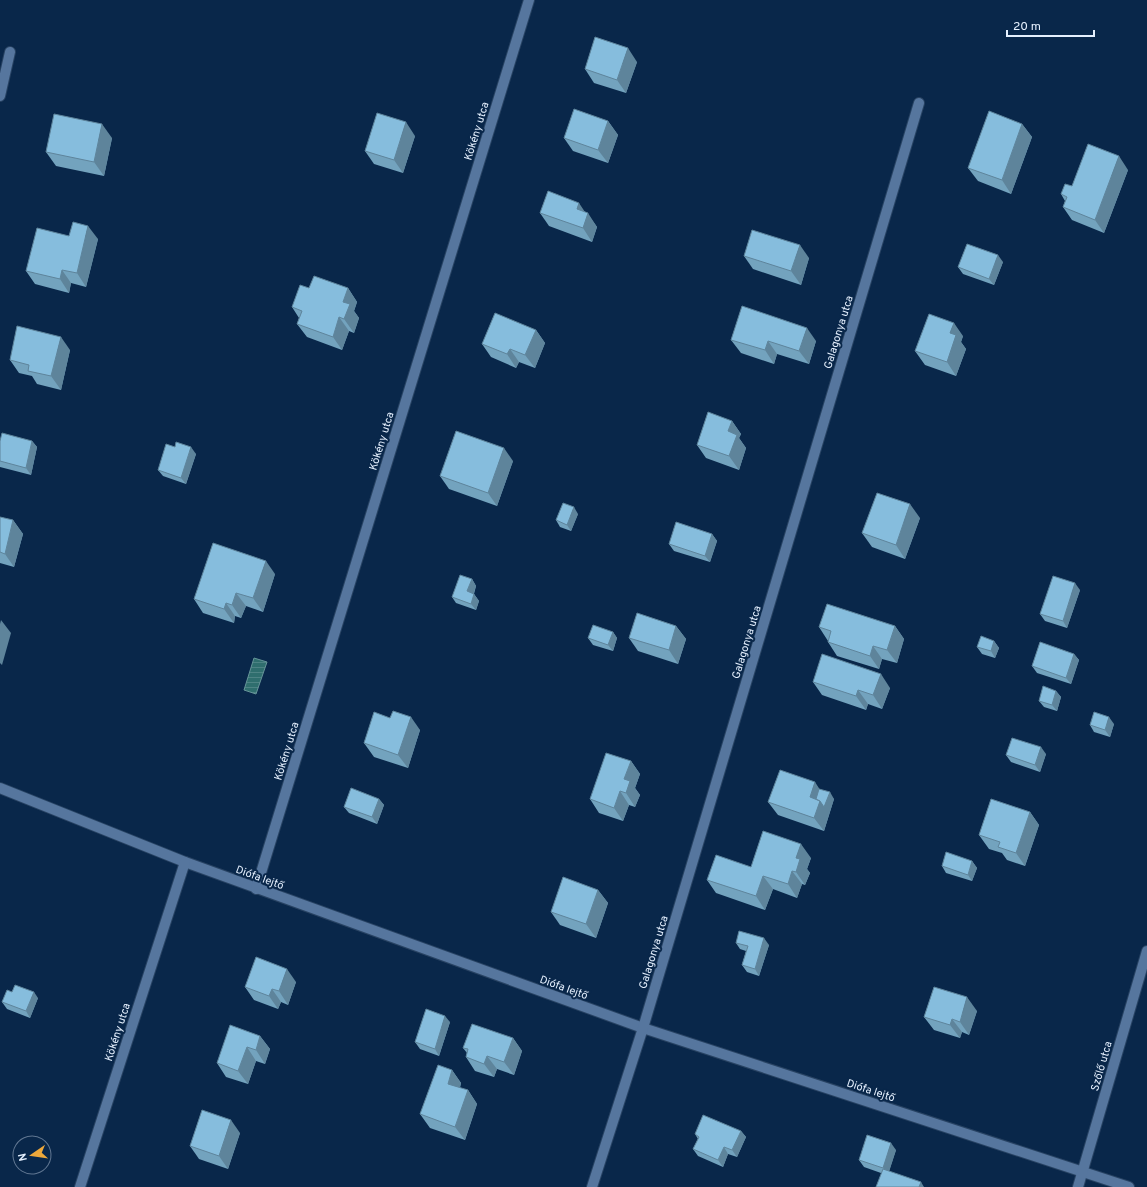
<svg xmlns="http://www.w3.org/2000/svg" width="1147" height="1187" font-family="Overpass,sans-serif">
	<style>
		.water { fill: url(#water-rules); stroke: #669599 }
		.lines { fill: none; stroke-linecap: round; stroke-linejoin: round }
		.minor-casing { stroke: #284363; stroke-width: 12 }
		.minor { stroke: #56769e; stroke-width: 10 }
		.wall { fill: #73a3be }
		.shaded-wall { fill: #5e849b }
		.building { fill: #86bddd; stroke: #5e849b }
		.labels { text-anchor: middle; stroke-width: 4; stroke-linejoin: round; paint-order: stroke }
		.street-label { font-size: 11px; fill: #e5f0fe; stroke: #09274a }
	</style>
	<defs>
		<pattern id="water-rules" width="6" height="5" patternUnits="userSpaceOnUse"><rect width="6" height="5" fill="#2f6e6e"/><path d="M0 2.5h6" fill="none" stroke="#4d8384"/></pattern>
	</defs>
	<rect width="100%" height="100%" fill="#09274a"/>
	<!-- water -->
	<polygon class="water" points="254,658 267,662 256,694 244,690"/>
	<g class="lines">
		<defs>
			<g id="minor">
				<polyline points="0,96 10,52"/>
				<polyline points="0,788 185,862 643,1028 1129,1187"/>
				<polyline points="256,889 529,0"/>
				<polyline points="80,1187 185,862"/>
				<polyline points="592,1187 643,1028 919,103"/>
				<polyline points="1078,1187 1147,951"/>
			</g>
		</defs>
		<!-- minor casing -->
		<use href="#minor" class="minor-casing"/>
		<!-- minor -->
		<use href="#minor" class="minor"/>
	</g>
	<!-- wall -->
	<g class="wall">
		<polygon points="637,62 626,93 594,83 585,69"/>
		<polygon points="608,121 618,135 608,163 573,151 564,138"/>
		<polygon points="1022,124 1032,137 1011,194 978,181 968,168"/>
		<polygon points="415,136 403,173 374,164 365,151"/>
		<polygon points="112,138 104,176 56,166 46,152"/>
		<polygon points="1128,170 1104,233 1072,220 1063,207 1065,201 1061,194"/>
		<polygon points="586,212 597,227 592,242 549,226 540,213"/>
		<polygon points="69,236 98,239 86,287 71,283 69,293 35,284 26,271"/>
		<polygon points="744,256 809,258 801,285 753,269"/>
		<polygon points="1003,262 994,285 963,274 958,267"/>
		<polygon points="309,288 348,288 357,302 354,311 359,318 354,333 349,331 342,350 307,337 297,324 299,318 292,307"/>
		<polygon points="536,330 545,343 535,368 519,362 516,368 491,357 482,344"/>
		<polygon points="963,336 961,342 966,349 956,376 925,365 915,351"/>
		<polygon points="731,340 816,341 809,364 777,354 774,364 741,353"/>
		<polygon points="70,350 61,390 37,384 32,376 19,373 10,360"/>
		<polygon points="732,421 741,434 739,438 746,448 739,470 706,458 697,445"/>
		<polygon points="0,441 32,441 37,447 31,475 0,467"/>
		<polygon points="175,447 196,454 186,484 163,476 158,470"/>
		<polygon points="513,461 497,506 449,489 440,476"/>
		<polygon points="578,514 571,531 560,527 556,520"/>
		<polygon points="0,517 13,520 23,534 14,567 0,563"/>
		<polygon points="920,518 905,559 872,547 862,533"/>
		<polygon points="712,534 717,541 710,562 674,551 669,544"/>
		<polygon points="275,574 263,612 246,606 241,618 235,616 234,623 203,613 194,599"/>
		<polygon points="472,579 476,586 474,594 479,601 476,610 456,603 452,597"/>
		<polygon points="1080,590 1067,628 1045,621 1040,614"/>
		<polygon points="676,626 686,639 678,664 638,651 629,638"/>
		<polygon points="895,626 904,639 897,663 882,659 879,669 837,656 828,642 828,641 819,627"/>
		<polygon points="613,632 617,638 613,651 593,645 588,638"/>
		<polygon points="994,641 999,648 995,658 982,654 977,647"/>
		<polygon points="1074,654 1079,660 1071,684 1037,673 1032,666"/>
		<polygon points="813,682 890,688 882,709 868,704 866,710 822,695"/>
		<polygon points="1056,691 1061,697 1057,711 1044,707 1039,701"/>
		<polygon points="390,718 420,730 408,768 374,757 364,743"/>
		<polygon points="1114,724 1110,737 1094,732 1090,725"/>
		<polygon points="1046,754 1040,772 1011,762 1006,755"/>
		<polygon points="631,761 640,774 635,788 640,795 635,807 629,805 623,821 599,813 590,799"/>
		<polygon points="819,789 834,799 824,831 778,815 768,802"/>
		<polygon points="379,799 384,805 377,824 349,813 344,807"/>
		<polygon points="1030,812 1039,825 1025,866 1007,860 1002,853 989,849 979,835"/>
		<polygon points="811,858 807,869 810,873 805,885 802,884 797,898 773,889 765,910 716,893 707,880 751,867"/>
		<polygon points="972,861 977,868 972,881 946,873 942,866"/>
		<polygon points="598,890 608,903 596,938 560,925 551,912"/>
		<polygon points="736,943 769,945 759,976 747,972 742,965 746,951 740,949"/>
		<polygon points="296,982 288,1005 281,1002 278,1009 254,1000 245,987"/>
		<polygon points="38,998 30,1018 7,1009 2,1002"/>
		<polygon points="977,1011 969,1035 962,1032 960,1038 934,1030 924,1017"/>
		<polygon points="450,1022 439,1056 420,1049 415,1042"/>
		<polygon points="260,1036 270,1049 265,1064 256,1061 248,1084 226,1077 217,1063"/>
		<polygon points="513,1038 522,1051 514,1075 497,1069 494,1077 475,1071 466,1057 467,1053 463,1048"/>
		<polygon points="452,1070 461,1083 460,1088 468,1090 477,1104 465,1140 430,1128 420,1114"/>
		<polygon points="741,1131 746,1137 737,1157 728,1154 723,1167 698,1156 693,1149 698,1139 695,1134"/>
		<polygon points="240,1133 228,1169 199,1159 190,1146"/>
		<polygon points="896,1150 889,1171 881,1173 864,1167 859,1160"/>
	</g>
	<!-- shaded-wall -->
	<g class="shaded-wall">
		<polygon points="628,48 637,62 626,93 617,80"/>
		<polygon points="608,121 618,135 608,163 598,150"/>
		<polygon points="406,122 415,136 403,173 394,160"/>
		<polygon points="102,124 112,138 104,176 94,162"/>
		<polygon points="1022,124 1032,137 1011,194 1002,180"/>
		<polygon points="1119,156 1128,170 1104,233 1095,220"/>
		<polygon points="579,203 587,215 588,213 597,227 592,242 583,228 577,209"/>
		<polygon points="88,226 98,239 86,287 77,273"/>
		<polygon points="800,245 809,258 801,285 791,271"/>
		<polygon points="998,255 1003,262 994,285 989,279"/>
		<polygon points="62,270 71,283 69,293 60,279"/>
		<polygon points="348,288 357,302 354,311 359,318 354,333 344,319 343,302"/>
		<polygon points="339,317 349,331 342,350 333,337"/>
		<polygon points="954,323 963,336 961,342 966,349 956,376 947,362 950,333"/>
		<polygon points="807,328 816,341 809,364 799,351"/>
		<polygon points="536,330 545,343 535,368 525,355"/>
		<polygon points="61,337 70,350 61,390 51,376"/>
		<polygon points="768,341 777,354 774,364 765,350"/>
		<polygon points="510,349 519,362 516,368 507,354"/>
		<polygon points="732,421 741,434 739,438 746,448 739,470 729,456 728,431"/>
		<polygon points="32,441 37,447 31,475 26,468"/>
		<polygon points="191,447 196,454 186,484 181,478"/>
		<polygon points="504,448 513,461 497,506 488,493"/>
		<polygon points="910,504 920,518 905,559 896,545"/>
		<polygon points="574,507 578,514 571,531 567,525"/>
		<polygon points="13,520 23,534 14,567 5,554"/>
		<polygon points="712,534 717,541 710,562 705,556"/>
		<polygon points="266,561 275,574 263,612 253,598"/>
		<polygon points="472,579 476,586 472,598 467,591"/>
		<polygon points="1075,583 1080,590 1067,628 1063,621"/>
		<polygon points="236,593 246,606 241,618 232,605"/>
		<polygon points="474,594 479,601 476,610 471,604"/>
		<polygon points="226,603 235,616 234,623 224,609"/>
		<polygon points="1,620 11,633 2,665 0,663 0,624"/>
		<polygon points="676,626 686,639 678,664 669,650"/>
		<polygon points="895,626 904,639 897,663 887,650"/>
		<polygon points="613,632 617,638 613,651 608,645"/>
		<polygon points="994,641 999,648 995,658 991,651"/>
		<polygon points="873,646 882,659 879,669 870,656"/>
		<polygon points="1074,654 1079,660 1071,684 1066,678"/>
		<polygon points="881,674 890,688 882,709 873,695"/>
		<polygon points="858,690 868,704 866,710 856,696"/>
		<polygon points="1056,691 1061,697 1057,711 1052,705"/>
		<polygon points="411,717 420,730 408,768 398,755"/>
		<polygon points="1109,717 1114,724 1110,737 1105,730"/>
		<polygon points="1041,747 1046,754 1040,772 1035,765"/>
		<polygon points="631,761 640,774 635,788 640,795 635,807 626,793 624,779"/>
		<polygon points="815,782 824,796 830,792 834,799 824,831 814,818 810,797"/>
		<polygon points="620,791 629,805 623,821 614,808"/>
		<polygon points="379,799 384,805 377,824 372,817"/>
		<polygon points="1030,812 1039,825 1025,866 1016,853"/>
		<polygon points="801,844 811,858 807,869 810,873 805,885 796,872 796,858"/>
		<polygon points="972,861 977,868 972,881 968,875"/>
		<polygon points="792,871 802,884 797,898 788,884"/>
		<polygon points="763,876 773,889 765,910 756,896"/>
		<polygon points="598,890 608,903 596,938 586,924"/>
		<polygon points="764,938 769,945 759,976 755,969"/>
		<polygon points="287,969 296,982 288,1005 279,991"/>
		<polygon points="272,989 281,1002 278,1009 269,996"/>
		<polygon points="34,992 38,998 30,1018 26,1011"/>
		<polygon points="967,997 977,1011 969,1035 960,1022"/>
		<polygon points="445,1016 450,1022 439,1056 435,1049"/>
		<polygon points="952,1019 962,1032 960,1038 950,1025"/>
		<polygon points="260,1036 270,1049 265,1064 256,1050"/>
		<polygon points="513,1038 522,1051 514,1075 504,1062"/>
		<polygon points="247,1047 256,1061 248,1084 238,1071"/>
		<polygon points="487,1056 497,1069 494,1077 484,1064"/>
		<polygon points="452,1070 461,1083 457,1097 448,1084"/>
		<polygon points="468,1090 477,1104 465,1140 455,1127"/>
		<polygon points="231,1120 240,1133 228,1169 219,1156"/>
		<polygon points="741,1131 746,1137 737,1157 732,1150"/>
		<polygon points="891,1143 896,1150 888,1175 883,1168"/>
		<polygon points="724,1147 728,1154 723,1167 718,1160"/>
		<polygon points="921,1182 924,1187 919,1187"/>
	</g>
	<!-- building -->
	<g class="building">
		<polygon points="595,37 628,48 617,80 585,69"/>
		<polygon points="574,109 608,121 598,150 564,138"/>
		<polygon points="989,111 1022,124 1002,180 968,168"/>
		<polygon points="377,113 406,122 394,160 365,151"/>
		<polygon points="54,114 102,124 94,162 46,152"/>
		<polygon points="1088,144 1119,156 1095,220 1063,207 1067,197 1061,194 1065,184 1072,186"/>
		<polygon points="548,191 579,203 577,209 588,213 583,228 540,213"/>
		<polygon points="73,222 88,226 77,273 62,270 60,279 26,271 37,228 69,236"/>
		<polygon points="752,230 800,245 791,271 744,256"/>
		<polygon points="967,244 998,255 989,279 958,267"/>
		<polygon points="314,276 348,288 343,302 350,304 344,319 339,317 333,337 297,324 302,311 292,307 300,285 309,288"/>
		<polygon points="742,306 807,328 799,351 768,341 765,350 731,340"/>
		<polygon points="495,313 536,330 525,355 510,349 507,354 482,344"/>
		<polygon points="929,314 954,323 950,333 956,335 947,362 915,351"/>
		<polygon points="17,326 61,337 51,376 28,371 29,365 10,360"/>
		<polygon points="708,412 732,421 728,431 737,435 729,456 697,445"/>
		<polygon points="456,431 504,448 488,493 440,476"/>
		<polygon points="2,433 32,441 26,468 0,461 0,441"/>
		<polygon points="176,442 191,447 181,478 158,470 166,444 175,447"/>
		<polygon points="877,493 910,504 896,545 862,533"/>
		<polygon points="563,503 574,507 567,525 556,520"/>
		<polygon points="0,517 13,520 5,554 0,552"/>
		<polygon points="676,522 712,534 705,556 669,544"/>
		<polygon points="213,543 266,561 253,598 236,593 232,605 226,603 224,609 194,599"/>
		<polygon points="460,575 472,579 467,591 474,594 471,604 452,597"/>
		<polygon points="1053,576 1075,583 1063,621 1040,614"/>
		<polygon points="827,604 895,626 887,650 873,646 870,656 828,642 831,631 819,627"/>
		<polygon points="637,613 676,626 669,650 629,638"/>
		<polygon points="593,625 613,632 608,645 588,638"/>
		<polygon points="981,636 994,641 991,651 977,647"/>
		<polygon points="1040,642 1074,654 1066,678 1032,666"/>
		<polygon points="822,654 881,674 873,695 858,690 856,696 813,682"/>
		<polygon points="1043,686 1056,691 1052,705 1039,701"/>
		<polygon points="393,711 411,717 398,755 364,743 374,712 390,718"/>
		<polygon points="1094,712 1109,717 1105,730 1090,725"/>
		<polygon points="1012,738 1041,747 1035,765 1006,755"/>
		<polygon points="606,753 631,761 624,779 630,781 626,793 620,791 614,808 590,799"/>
		<polygon points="780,770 815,782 810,797 820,801 814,818 768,802"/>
		<polygon points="351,788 379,799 372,817 344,807"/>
		<polygon points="819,789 830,792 824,807 820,801 816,799"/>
		<polygon points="991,799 1030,812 1016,853 998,847 1000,842 979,835"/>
		<polygon points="763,831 801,844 796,858 800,859 796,872 792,871 788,884 763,876 756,896 707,880 716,855 751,867"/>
		<polygon points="946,852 972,861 968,875 942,866"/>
		<polygon points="563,877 598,890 586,924 551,912"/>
		<polygon points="739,931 764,938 755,969 742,965 748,946 736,943"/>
		<polygon points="256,957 287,969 279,991 272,989 269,996 245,987"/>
		<polygon points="15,985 34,992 26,1011 2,1002 7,990 12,992"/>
		<polygon points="934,987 967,997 960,1022 952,1019 950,1025 924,1017"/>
		<polygon points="426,1009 445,1016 435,1049 415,1042"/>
		<polygon points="472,1024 513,1038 504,1062 487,1056 484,1064 466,1057 468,1049 463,1048"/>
		<polygon points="230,1025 260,1036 256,1050 247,1047 238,1071 217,1063"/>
		<polygon points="438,1065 452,1070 448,1084 468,1090 455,1127 420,1114"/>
		<polygon points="202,1110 231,1120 219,1156 190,1146"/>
		<polygon points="703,1115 741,1131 732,1150 724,1147 718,1160 693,1149 699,1137 695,1134"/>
		<polygon points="867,1135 891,1143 883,1168 859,1160"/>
		<polygon points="883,1169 921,1182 919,1187 876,1187"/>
	</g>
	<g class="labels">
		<!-- street labels -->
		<g class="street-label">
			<text transform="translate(476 131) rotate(-73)" y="4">Kökény utca</text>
			<text transform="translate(838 332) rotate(-73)" y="4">Galagonya utca</text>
			<text transform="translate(381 441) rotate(-73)" y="4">Kökény utca</text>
			<text transform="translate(746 642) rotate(-73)" y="4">Galagonya utca</text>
			<text transform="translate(286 751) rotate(-73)" y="4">Kökény utca</text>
			<text transform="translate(260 877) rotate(20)" y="4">Diófa lejtő</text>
			<text transform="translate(653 952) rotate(-73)" y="4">Galagonya utca</text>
			<text transform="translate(564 987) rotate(20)" y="4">Diófa lejtő</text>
			<text transform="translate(117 1032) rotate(-72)" y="4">Kökény utca</text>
			<text transform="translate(1101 1066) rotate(-74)" y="4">Szőlő utca</text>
			<text transform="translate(871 1090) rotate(18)" y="4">Diófa lejtő</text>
		</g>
	</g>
	<!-- north arrow -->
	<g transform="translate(32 1155) rotate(257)"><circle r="19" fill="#09274a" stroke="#617792"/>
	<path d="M0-3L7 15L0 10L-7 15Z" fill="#eda83b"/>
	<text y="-6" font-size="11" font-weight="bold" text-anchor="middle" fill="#e5f0fe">N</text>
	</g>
	<!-- scale -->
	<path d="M1007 30v6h87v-6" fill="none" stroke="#e5f0fe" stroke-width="2"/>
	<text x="1013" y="30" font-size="12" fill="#e5f0fe" stroke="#09274a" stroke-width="3" paint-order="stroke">20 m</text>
</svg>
